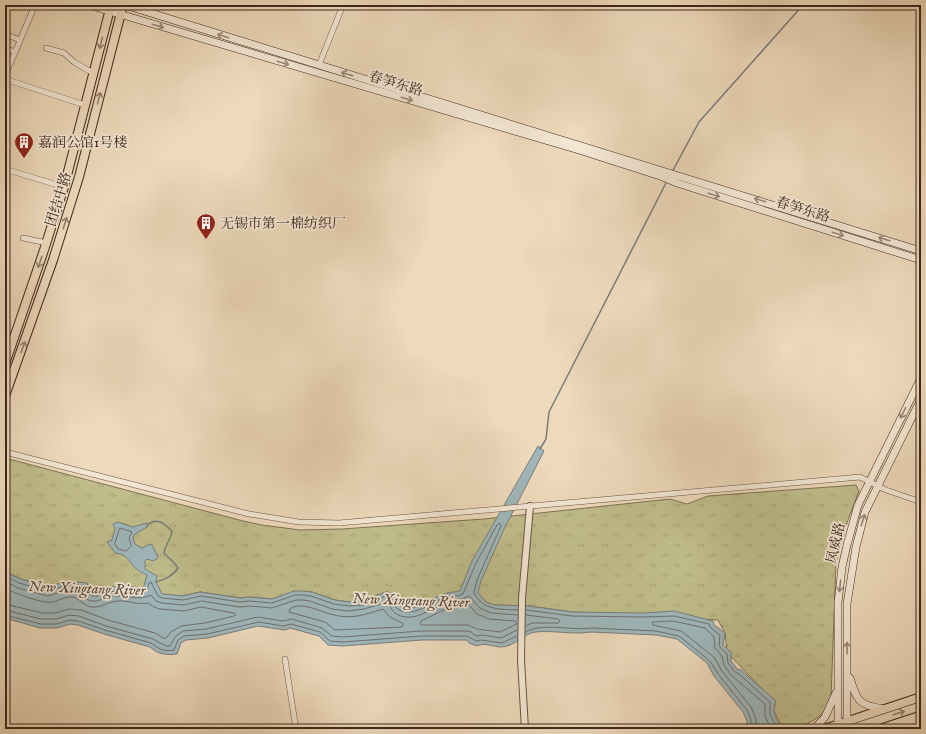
<svg xmlns="http://www.w3.org/2000/svg" width="926" height="734" font-family="'IM FELL English','Noto Serif SC',serif">
	<style>
		.park { fill: url(#park-tufts); stroke: #7e7253 }
		.water { fill: #9fb7bc; stroke: #787d7c }
		.lines { fill: none; stroke-linecap: round; stroke-linejoin: round }
		.shore { stroke: #6e6f6c; stroke-width: 1 }
		.stream { stroke: #787d7c; stroke-width: 1.5 }
		.minor-casing { stroke: #695443; stroke-width: 6 }
		.tertiary-casing { stroke: #695443; stroke-width: 8 }
		.secondary-casing { stroke: #3d271b; stroke-width: 8 }
		.primary-casing { stroke: #3d271b; stroke-width: 10 }
		.minor { stroke: #f3e6d3; stroke-width: 5 }
		.tertiary { stroke: #f3e6d3; stroke-width: 6 }
		.secondary { stroke: #f3e6d3; stroke-width: 7 }
		.primary { stroke: #edd9bb; stroke-width: 8 }
		.oneway { stroke: #988677 }
		.oneway2 { stroke: #95806b }
		.labels { text-anchor: middle; stroke-width: 3.5; stroke-linejoin: round; paint-order: stroke }
		.street-label { font-size: 14px; fill: #3d271b; stroke: #f3e6d3 }
		.poi-label { font-size: 14px; fill: #3d271b; stroke: #f3e6d3; text-anchor: start }
		.water-label { font-size: 15px; font-style: italic; fill: #564b43; stroke: #f3e6d3 }
	</style>
	<defs>
		<pattern id="park-tufts" width="24" height="20" patternUnits="userSpaceOnUse"><rect width="24" height="20" fill="#c0bd8b"/><path d="M3 7l-1-3M5 7V3M7 7l1-3M15 17l-1-3M17 17v-4M19 17l1-3" fill="none" stroke="#a6a277"/></pattern>
	</defs>
	<rect width="100%" height="100%" fill="#edd9bb"/>
	<filter id="stains"><feTurbulence type="fractalNoise" baseFrequency=".005" numOctaves="4"/><feColorMatrix values="0 0 0 0 .2 0 0 0 0 .09 0 0 0 0 .02 0 0 0 .5 -.17"/></filter>
	<radialGradient id="worn" r=".72"><stop offset=".6" stop-color="#630" stop-opacity="0"/><stop offset="1" stop-color="#630" stop-opacity=".3"/></radialGradient>
	<!-- park -->
	<path class="park" d="M5,458L243,521L262,525L300,530L342,529L484,519L670,499L687,504L708,496L856,485L859,491L845,528L836,562L831,698C829,702 827,706 825,710C817,722 797,729 783,729L764,691L727,652L725,633L718,620L572,612L529,606L494,605L486,602L478,593L417,607L404,608L398,604L397,597L393,593L386,592L362,601L349,602L335,600L312,592L281,596L272,599L248,597L241,598L200,592L183,596L102,590L93,592L66,581L49,587L21,579L5,572Z"/>
	<!-- water -->
	<path class="water" d="M538,446L544,451L504,529L481,581L478,593L486,602L494,605L529,606L572,612L643,613L674,611L713,621L714,625L725,633L723,645L731,652V661L738,670L740,669L776,701C771,712 776,720 783,729H746L747,721L743,712L714,676L707,663L677,639L656,635L591,632C572,635 554,630 535,632C523,634 514,647 501,647C493,647 484,642 477,646L469,643L467,640H422L343,646L328,645L319,636L290,628L285,630L258,626L208,638L186,640L181,643L177,654C166,655 159,655 150,647L104,634L78,625L70,624L57,628H40L5,618V572L21,579L49,587L66,581L87,583L90,590C98,594 100,588 107,587C118,585 133,586 143,589L147,575C142,573 137,570 133,566C126,557 127,555 115,553L107,542L112,540L115,529L113,524L118,522L133,527L147,523V527L135,534L133,538L135,544L142,548L150,544L152,545L158,557L157,559L153,561L147,559L145,561V569L157,576L156,582L162,594L183,596L200,592L241,598L248,597L272,599L294,591H303L312,592L335,600L349,602L362,601L386,592L394,593L397,597L398,605C414,614 429,599 444,594C449,592 455,592 460,591L472,561Z"/>
	<g class="lines">
		<!-- shore -->
		<g class="shore">
			<polygon points="120,528 132,532 129,538 131,546 126,551 118,549 115,544"/>
			<path d="M5,576L19,583L49,591L67,585L83,587L87,593L93,596H98L108,591L144,593L147,590L149,583L151,582L158,596L162,598L183,600L201,596L240,602L249,601L272,603L295,595H303L311,596L334,604L349,606L363,605L386,596L391,597L393,599L395,607C411,620 428,604 444,598C450,596 457,597 463,594L476,563L497,525L499,523L501,526L477,580L474,593C484,611 500,609 518,610"/>
			<path d="M5,581L18,588L48,596L67,590L79,592C83,596 86,600 92,601C100,602 106,596 113,596C125,595 140,601 151,595L156,601L162,603L184,605L201,601L240,607L249,606L272,608L296,600H303L310,601L332,609L348,611L364,609L387,602C392,607 391,613 401,616C417,621 432,608 445,603C454,600 460,601 469,596L480,608L491,613L518,615"/>
			<path d="M5,588C14,593 42,604 52,602C59,601 65,596 73,597C79,598 83,605 91,607C99,608 104,604 112,602C124,598 137,606 148,603L154,607L160,609L184,611L201,607L234,613L236,615L234,616L205,623L181,626L171,632L165,639L155,633L108,620L81,610L69,609L55,613H42L5,604"/>
			<polygon points="468,604 477,614 489,619 515,621 517,624 500,632 477,629 468,625 422,625 420,624 421,621 448,608"/>
			<path d="M297,606C309,605 319,611 330,614C351,620 364,615 383,609L390,617L402,623L403,625L402,627L335,630L325,622L289,612L290,609Z"/>
			<polyline points="5,610 41,619 56,619 69,615 79,616 106,626 153,639 166,646 170,646 175,637 183,631 206,629 258,617 283,621 292,619 322,628 332,636 343,637 421,631 467,631 471,632 476,636 482,635 501,638 517,630"/>
			<polyline points="526,610 572,616 642,617 674,616 709,624 711,628 720,635 719,646 727,654 728,663 735,672 739,674 770,702 770,715 778,729"/>
			<path d="M5,615L41,624H56L70,620L78,621L105,630L151,643C159,649 164,652 174,650L178,640L184,636L207,634L259,622L283,626L291,624L320,632L330,641L343,642L422,636H467L476,641L481,640L502,643L517,636"/>
			<polyline points="526,626 532,623 558,623 560,621 558,619 526,615"/>
			<path d="M525,632C544,622 571,631 591,628L656,631L679,636L710,661L718,674L747,710L751,720L750,729"/>
			<polyline points="755,729 756,719 751,707 722,671 714,657 681,631 653,625 652,622 673,621 705,628 714,637 715,648 722,656 724,665 731,675 765,704 765,716 771,729"/>
		</g>
		<!-- stream -->
		<g class="stream">
			<polyline points="672,172 699,122 803,5"/>
			<polyline points="540,449 546,439 549,412 667,181"/>
			<path d="M147,525C157,517 164,523 172,531C171,540 165,545 164,553C169,559 175,562 178,568C173,576 165,579 156,582"/>
		</g>
		<defs>
			<g id="minor">
				<polyline points="5,34 20,40"/>
				<polyline points="5,48 15,52"/>
				<polyline points="46,48 64,53 74,62 93,73"/>
				<polyline points="319,65 343,5"/>
				<polyline points="5,76 35,5"/>
				<polyline points="5,79 63,98 85,105"/>
				<polyline points="5,169 64,187"/>
				<polyline points="23,238 47,243"/>
				<polyline points="5,452 249,514 299,522 339,523 860,477 886,490 921,502"/>
				<polyline points="285,659 296,729"/>
			</g>
			<polyline id="tertiary" points="525,729 521,660 522,598 530,506"/>
			<g id="secondary">
				<polyline points="89,5 579,150 663,177 677,183 921,260"/>
				<polyline points="125,5 921,251"/>
				<path d="M850,678C857,701 858,705 884,709"/>
				<polyline points="814,729 825,717 836,693"/>
				<polyline points="838,729 838,603 842,567 847,545 858,505 921,378"/>
				<polyline points="847,729 847,604 856,547 865,512 921,399"/>
			</g>
			<g id="primary">
				<polyline points="5,364 44,250 64,187 111,5"/>
				<polyline points="5,396 53,260 79,177 123,5"/>
				<polyline points="824,729 921,697"/>
				<polyline points="851,729 921,706"/>
			</g>
		</defs>
		<!-- minor casing -->
		<use href="#minor" class="minor-casing"/>
		<!-- tertiary casing -->
		<use href="#tertiary" class="tertiary-casing"/>
		<!-- secondary casing -->
		<use href="#secondary" class="secondary-casing"/>
		<!-- primary casing -->
		<use href="#primary" class="primary-casing"/>
		<!-- minor -->
		<use href="#minor" class="minor"/>
		<!-- tertiary -->
		<use href="#tertiary" class="tertiary"/>
		<!-- secondary -->
		<use href="#secondary" class="secondary"/>
		<!-- primary -->
		<use href="#primary" class="primary"/>
	</g>
	<!-- one-way arrows -->
	<defs><path id="oneway-shaft" d="M-6 0H5M1.5-3L5.5 0L1.5 3" fill="none" stroke-width="1.6" stroke-linecap="round" stroke-linejoin="round"/></defs>
	<g class="oneway">
		<use href="#oneway-shaft" transform="translate(158 26) rotate(16)"/>
		<use href="#oneway-shaft" transform="translate(223 36) rotate(-163)"/>
		<use href="#oneway-shaft" transform="translate(283 63) rotate(16)"/>
		<use href="#oneway-shaft" transform="translate(347 74) rotate(-163)"/>
		<use href="#oneway-shaft" transform="translate(407 99) rotate(16)"/>
		<use href="#oneway-shaft" transform="translate(714 195) rotate(17)"/>
		<use href="#oneway-shaft" transform="translate(760 200) rotate(-163)"/>
		<use href="#oneway-shaft" transform="translate(838 234) rotate(17)"/>
		<use href="#oneway-shaft" transform="translate(884 239) rotate(-163)"/>
		<use href="#oneway-shaft" transform="translate(903 413) rotate(117)"/>
		<use href="#oneway-shaft" transform="translate(863 520) rotate(-72)"/>
		<use href="#oneway-shaft" transform="translate(840 586) rotate(96)"/>
		<use href="#oneway-shaft" transform="translate(847 648) rotate(-90)"/>
	</g>
	<g class="oneway2">
		<use href="#oneway-shaft" transform="translate(101 43) rotate(104)"/>
		<use href="#oneway-shaft" transform="translate(99 98) rotate(-76)"/>
		<use href="#oneway-shaft" transform="translate(65 223) rotate(-73)"/>
		<use href="#oneway-shaft" transform="translate(40 262) rotate(109)"/>
		<use href="#oneway-shaft" transform="translate(23 347) rotate(-71)"/>
		<use href="#oneway-shaft" transform="translate(899 713) rotate(-18)"/>
	</g>
	<!-- icons -->
	<defs>
		<symbol id="building-pin" viewBox="-11 -11 22 30"><path d="M0 17L-7.5 6A9.5 9.5 0 1 1 7.5 6Z" fill="#8f2418" stroke="#f3e6d3"/><path d="M-4-6H4V6H1V3H-1V6H-4ZM-2.5-4.3h1.7v1.8h-1.7ZM.8-4.3h1.7v1.8H.8ZM-2.5-1h1.7V.8h-1.7ZM.8-1h1.7V.8H.8Z" fill="#fff"/></symbol>
	</defs>
	<g fill-rule="evenodd">
		<use href="#building-pin" x="13" y="131" width="22" height="30"/>
		<use href="#building-pin" x="195" y="212" width="22" height="30"/>
	</g>
	<g class="labels">
		<!-- street labels -->
		<g class="street-label">
			<text transform="translate(396 83) rotate(16)" y="5">春笋东路</text>
			<text transform="translate(58 199) rotate(-73)" y="5">团结中路</text>
			<text transform="translate(803 209) rotate(17)" y="5">春笋东路</text>
			<text transform="translate(835 543) rotate(-77)" y="5">凤威路</text>
		</g>
		<!-- poi labels -->
		<g class="poi-label">
			<text x="38" y="147">嘉润公馆1号楼</text>
			<text x="220" y="228">无锡市第一棉纺织厂</text>
		</g>
		<!-- water labels -->
		<g class="water-label">
			<text transform="translate(87 588) rotate(2)" y="5">New Xingtang River</text>
			<text transform="translate(411 600) rotate(2)" y="5">New Xingtang River</text>
		</g>
	</g>
	<!-- margin -->
	<rect width="926" height="734" fill="none" stroke="#edd9bb" stroke-width="20"/>
	<rect x="6" y="6" width="914" height="722" fill="none" stroke="#3d271b" stroke-width="2"/>
	<rect x="10" y="10" width="906" height="714" fill="none" stroke="#3d271b"/>
	<rect width="100%" height="100%" filter="url(#stains)"/>
	<rect width="100%" height="100%" fill="url(#worn)"/>
</svg>
